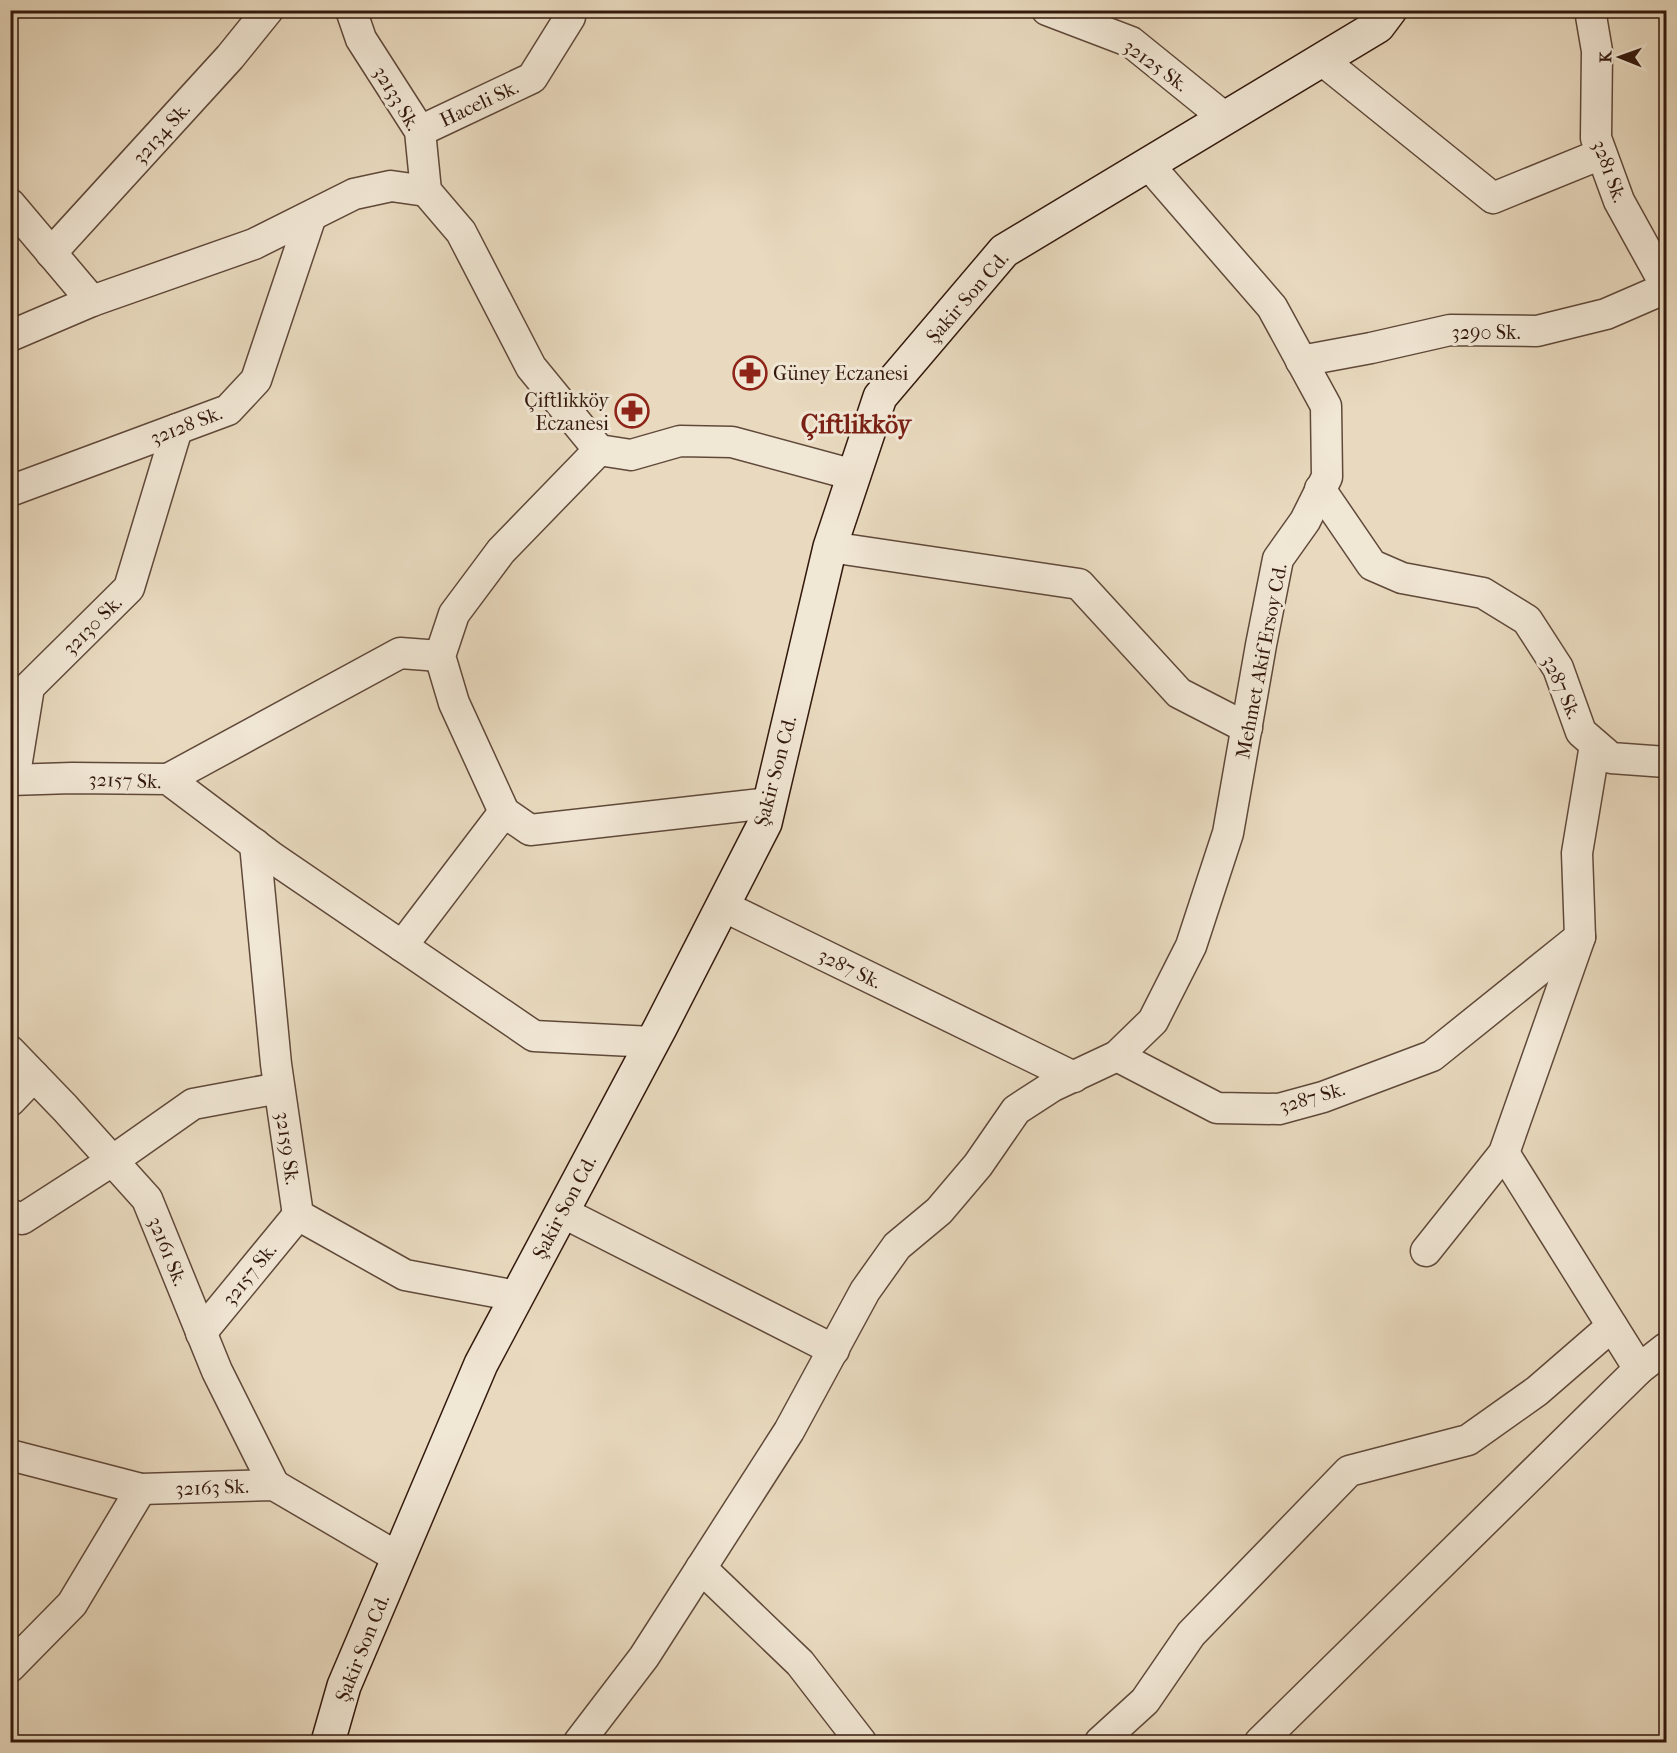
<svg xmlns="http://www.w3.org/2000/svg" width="1677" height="1753" font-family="'IM FELL French Canon',serif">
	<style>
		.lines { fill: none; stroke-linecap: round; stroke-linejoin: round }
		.street-casing { stroke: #60493a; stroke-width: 33 }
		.secondary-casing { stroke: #33190d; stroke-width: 36 }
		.street { stroke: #f1e7d5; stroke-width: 30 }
		.secondary { stroke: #f1e7d5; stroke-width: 33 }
		.labels { text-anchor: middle; stroke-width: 6; stroke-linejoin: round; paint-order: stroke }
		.street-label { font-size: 20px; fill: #33190d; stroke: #f1e7d5 }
		.poi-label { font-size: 20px; fill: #33190d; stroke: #f1e7d5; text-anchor: start }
		.district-label { font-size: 26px; font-weight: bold; fill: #7a1f14; stroke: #f1e7d5 }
	</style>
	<rect width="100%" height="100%" fill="#e9dabf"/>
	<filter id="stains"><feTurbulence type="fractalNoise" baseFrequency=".00333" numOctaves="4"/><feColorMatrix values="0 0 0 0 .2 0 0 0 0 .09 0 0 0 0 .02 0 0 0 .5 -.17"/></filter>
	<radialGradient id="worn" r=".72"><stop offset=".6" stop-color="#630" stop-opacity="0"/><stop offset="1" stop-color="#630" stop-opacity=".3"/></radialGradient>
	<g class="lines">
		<defs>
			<g id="street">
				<polyline points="351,10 361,39 420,131 426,191"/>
				<polyline points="1047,10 1131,42 1225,118"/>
				<polyline points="1590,10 1597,51 1596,138 1619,201 1666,286"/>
				<polyline points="1322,60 1493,198 1601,154"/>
				<polyline points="420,131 532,78 570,17 571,10"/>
				<polyline points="426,191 461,232 531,367 599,450 631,455 680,441 732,442 854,475"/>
				<polyline points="10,204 92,301"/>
				<polyline points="51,253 230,57 268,10"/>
				<polyline points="10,336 92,301 254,244 354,194 391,186 426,191"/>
				<polyline points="1301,361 1371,348 1450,330 1537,331 1606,314 1666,288"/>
				<polyline points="599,450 501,551 454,614 440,656 454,703 504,812 530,830 770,803"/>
				<polyline points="1320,489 1372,565 1402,578 1483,593 1527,620 1558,668 1581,732 1611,758 1666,762"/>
				<polyline points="10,491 228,410 256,380 311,216"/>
				<polyline points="830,547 1079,584 1179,693 1247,728"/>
				<polyline points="168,779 400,653 440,656"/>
				<polyline points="10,780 72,778 168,779 273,858 534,1036 652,1042"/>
				<polyline points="14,780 29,687 129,588 177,429"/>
				<polyline points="255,844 276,1064 298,1215 405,1275 517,1296"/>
				<polyline points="723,906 1074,1077"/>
				<polyline points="402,946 504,812"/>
				<polyline points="10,1051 65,1108 147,1199 217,1371 274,1485"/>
				<polyline points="1117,1056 1217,1108 1279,1109 1323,1097 1432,1056 1580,937 1577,853 1595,745"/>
				<polyline points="10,1101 34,1076"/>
				<polyline points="1504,1153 1639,1369"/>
				<polyline points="562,1212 834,1350"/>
				<polyline points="10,1214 22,1219 112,1161 193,1104 279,1088"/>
				<polyline points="1426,1251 1504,1153 1580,937"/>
				<polyline points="201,1333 298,1215"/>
				<polyline points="10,1455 141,1489 274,1485 399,1558"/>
				<polyline points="701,1568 800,1663 861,1742"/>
				<polyline points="10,1667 72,1604 141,1489"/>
				<polyline points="579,1742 644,1657 789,1431 865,1291 897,1246 939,1211 978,1165 1016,1110 1053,1086 1117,1056 1153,1021 1191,946 1228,833 1261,645 1278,559 1305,521 1327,477 1326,406 1272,307 1148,164"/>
				<polyline points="1100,1742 1145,1701 1191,1634 1349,1471 1468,1440 1537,1391 1612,1326"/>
				<polyline points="1260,1742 1639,1369 1666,1348"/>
			</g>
			<polyline id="secondary" points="328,1742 344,1686 481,1364 660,1028 765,823 830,547 880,397 1004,251 1378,26 1390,10"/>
		</defs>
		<!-- street casing -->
		<use href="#street" class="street-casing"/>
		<!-- secondary casing -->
		<use href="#secondary" class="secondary-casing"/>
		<!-- street -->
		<use href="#street" class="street"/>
		<!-- secondary -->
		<use href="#secondary" class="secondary"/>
	</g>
	<!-- icons -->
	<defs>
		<symbol id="pharmacy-ring" viewBox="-11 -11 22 22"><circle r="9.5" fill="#f1e7d5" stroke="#8f2418" stroke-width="1.5"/><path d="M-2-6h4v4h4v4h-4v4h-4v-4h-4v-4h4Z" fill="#8f2418"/></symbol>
	</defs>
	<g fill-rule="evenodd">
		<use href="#pharmacy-ring" x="731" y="354" width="38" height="38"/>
		<use href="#pharmacy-ring" x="613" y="392" width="38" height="38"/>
	</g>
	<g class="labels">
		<!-- street labels -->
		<g class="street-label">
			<text transform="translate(1156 65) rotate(36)" y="7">32125 Sk.</text>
			<text transform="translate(397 98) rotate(59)" y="7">32133 Sk.</text>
			<text transform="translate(479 103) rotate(-25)" y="7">Haceli Sk.</text>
			<text transform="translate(161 133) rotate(-48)" y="7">32134 Sk.</text>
			<text transform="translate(1610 171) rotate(70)" y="7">3281 Sk.</text>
			<text transform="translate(967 297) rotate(-49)" y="7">Şakir Son Cd.</text>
			<text x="1486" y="339">3290 Sk.</text>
			<text transform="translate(186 425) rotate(-21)" y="7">32128 Sk.</text>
			<text transform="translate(92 625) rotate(-45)" y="7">32130 Sk.</text>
			<text transform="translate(1261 661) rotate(-79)" y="7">Mehmet Akif Ersoy Cd.</text>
			<text transform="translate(1562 687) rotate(66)" y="7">3287 Sk.</text>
			<text transform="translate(775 771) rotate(-75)" y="7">Şakir Son Cd.</text>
			<text transform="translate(125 780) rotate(2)" y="7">32157 Sk.</text>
			<text transform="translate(850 968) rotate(26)" y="7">3287 Sk.</text>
			<text transform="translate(1312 1097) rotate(-16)" y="7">3287 Sk.</text>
			<text transform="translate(288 1148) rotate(82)" y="7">32159 Sk.</text>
			<text transform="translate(564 1207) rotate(-62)" y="7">Şakir Son Cd.</text>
			<text transform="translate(168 1251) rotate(68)" y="7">32161 Sk.</text>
			<text transform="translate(249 1274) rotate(-51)" y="7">32157 Sk.</text>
			<text transform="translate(212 1487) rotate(-2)" y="7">32163 Sk.</text>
			<text transform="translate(362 1648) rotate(-68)" y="7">Şakir Son Cd.</text>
		</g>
		<!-- poi labels -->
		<g class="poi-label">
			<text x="773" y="380">Güney Eczanesi</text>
			<text x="609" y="407" text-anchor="end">Çiftlikköy<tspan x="609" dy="23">Eczanesi</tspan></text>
		</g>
		<!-- district labels -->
		<g class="district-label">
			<text x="856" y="433">Çiftlikköy</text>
		</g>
	</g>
	<!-- margin -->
	<rect width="1677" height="1753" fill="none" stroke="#e9dabf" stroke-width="36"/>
	<rect x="12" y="12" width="1653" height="1729" fill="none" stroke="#33190d" stroke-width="3"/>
	<rect x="18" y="18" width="1641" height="1717" fill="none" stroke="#33190d" stroke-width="1.5"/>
	<!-- north arrow -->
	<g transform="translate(1620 57) rotate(271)" stroke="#f1e7d5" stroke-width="4.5" paint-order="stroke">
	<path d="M0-4.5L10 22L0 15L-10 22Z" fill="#33190d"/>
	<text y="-9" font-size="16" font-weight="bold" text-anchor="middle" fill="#33190d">K</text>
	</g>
	<rect width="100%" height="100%" filter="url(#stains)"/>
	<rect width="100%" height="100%" fill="url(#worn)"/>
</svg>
